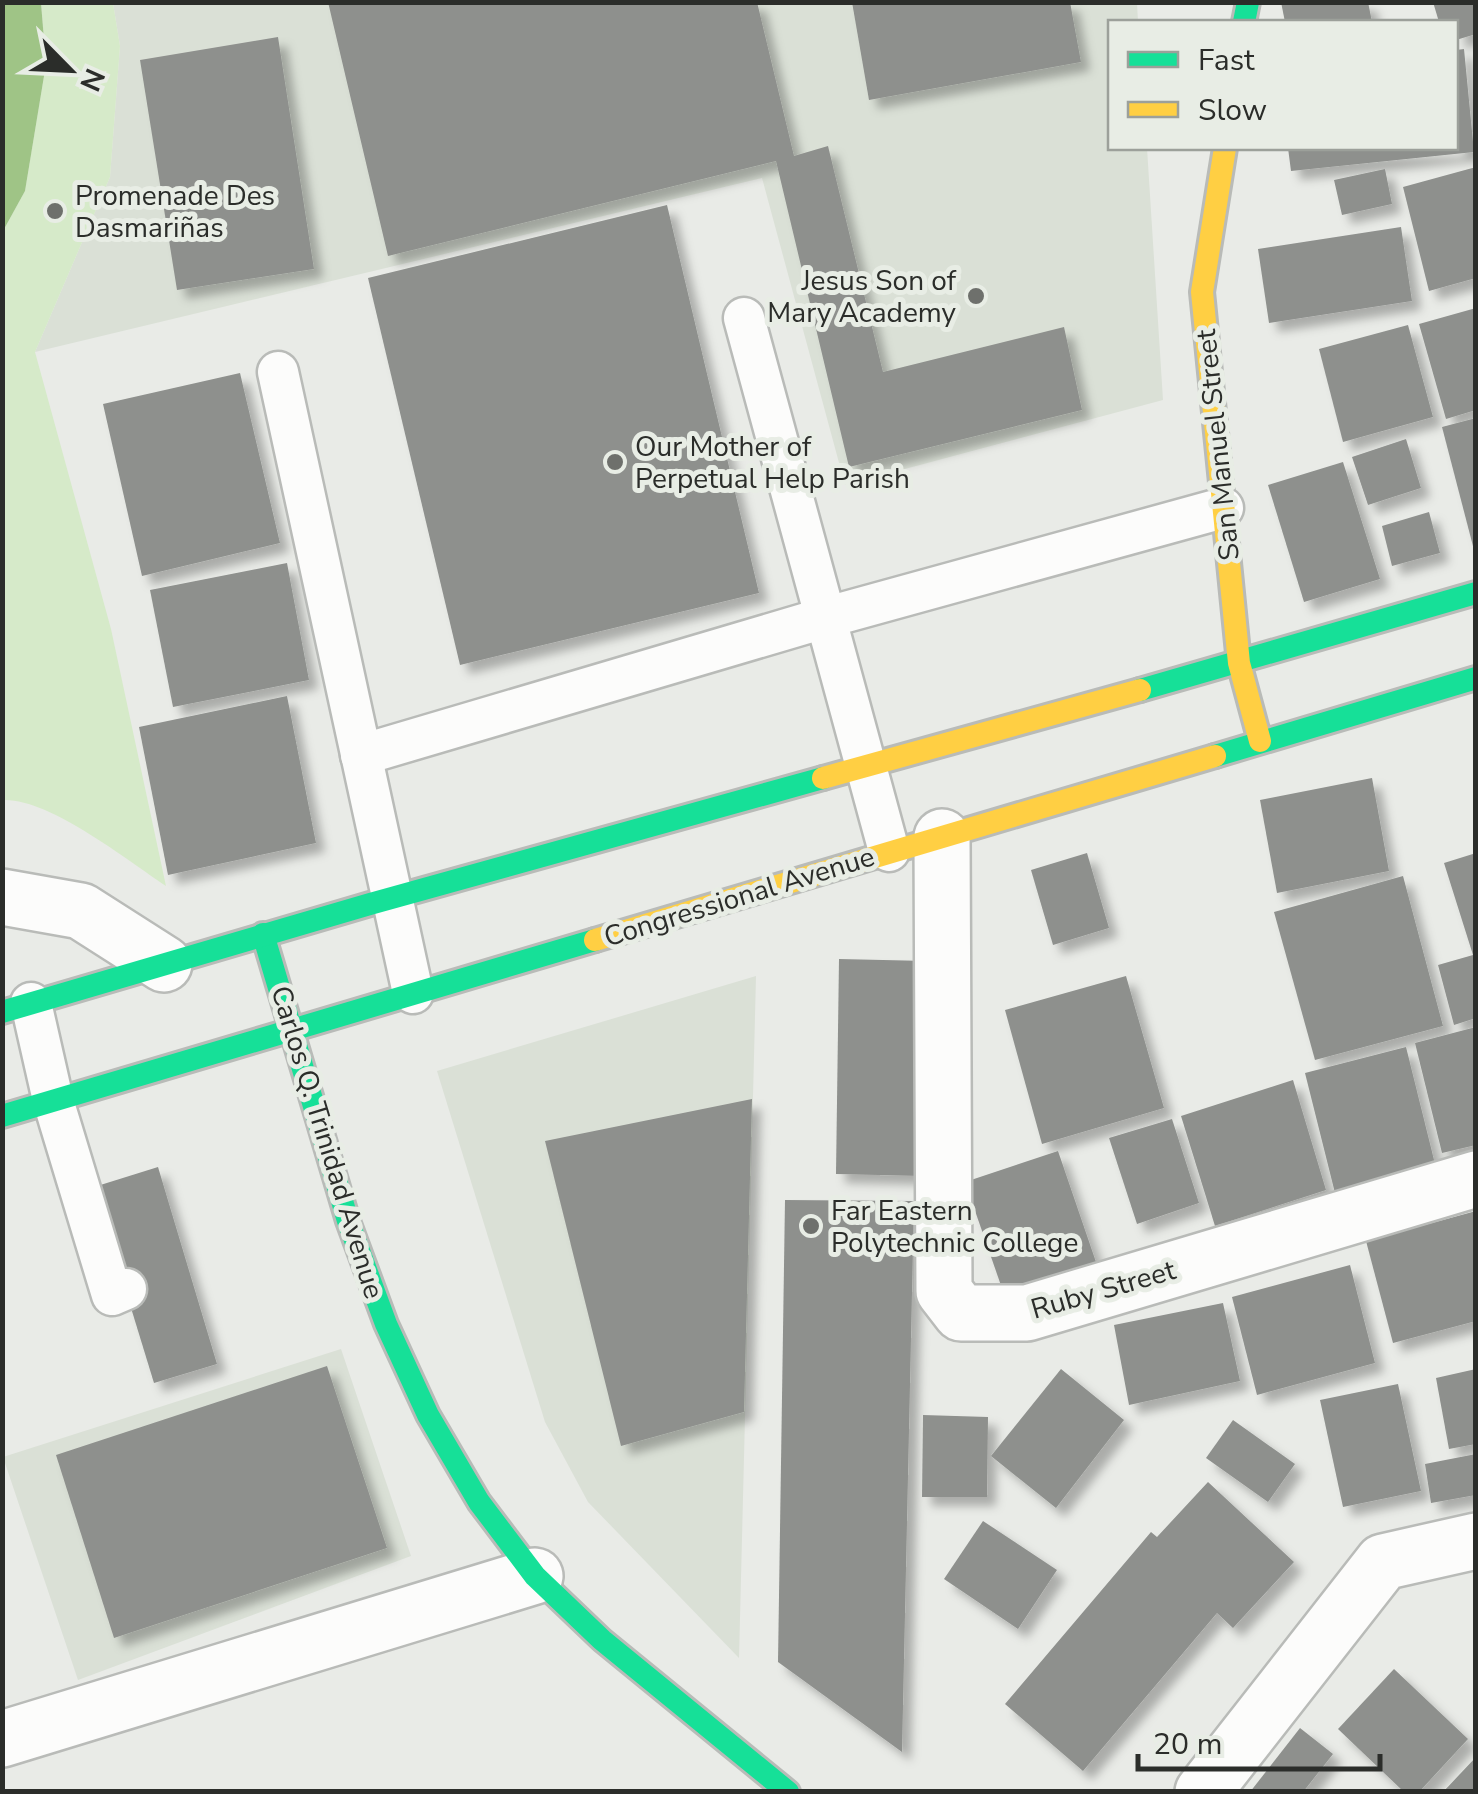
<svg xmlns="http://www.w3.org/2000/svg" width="1478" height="1794" font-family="'Nunito Sans',sans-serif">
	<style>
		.built { fill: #dae0d6 }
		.green { fill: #d6eac9 }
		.water { fill: #9fc486 }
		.building { fill: #8e908d; filter: url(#shadow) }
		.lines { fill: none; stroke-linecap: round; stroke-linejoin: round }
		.lane-casing { stroke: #b9bbb8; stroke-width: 45 }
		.street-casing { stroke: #b9bbb8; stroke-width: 60 }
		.fast-casing { stroke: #b9bbb8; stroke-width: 28 }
		.slow-casing { stroke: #b9bbb8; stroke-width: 28 }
		.lane { stroke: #fcfcfb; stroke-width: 40 }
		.street { stroke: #fcfcfb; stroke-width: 55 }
		.fast { stroke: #16e098; stroke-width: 22 }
		.slow { stroke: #ffcf43; stroke-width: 22 }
		.poi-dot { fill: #6e706c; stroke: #e8ede5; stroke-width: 4 }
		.labels { text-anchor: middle; stroke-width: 10; stroke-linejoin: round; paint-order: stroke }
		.poi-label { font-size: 28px; fill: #2b2d2a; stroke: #e8ede5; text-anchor: start }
		.street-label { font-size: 28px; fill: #2b2d2a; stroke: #e8ede5 }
	</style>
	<defs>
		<filter id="shadow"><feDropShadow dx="9" dy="9" stdDeviation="5" flood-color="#0004"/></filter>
	</defs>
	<rect width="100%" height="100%" fill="#e9ebe7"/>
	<!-- built -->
	<g class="built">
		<polygon points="113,3 1137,3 1138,22 1110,22 1110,148 1147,148 1163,400 845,485 762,178 35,352 110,177 120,46"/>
		<polygon points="756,976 739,1658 588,1502 545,1422 437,1071"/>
		<polygon points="341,1349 411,1556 78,1680 3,1457"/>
	</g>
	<!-- green -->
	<path class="green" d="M41,3H113L120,46L110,177L35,352L111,629L166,886C127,860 49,798 3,800V231L25,191L46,64Z"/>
	<!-- water -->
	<polygon class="water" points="3,2 41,3 46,64 25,191 3,231"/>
	<!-- building -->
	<g class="building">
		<polygon points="328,2 757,2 794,156 828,146 883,372 1064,327 1082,410 849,467 776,161 388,256"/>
		<polygon points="852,2 1070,2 1081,62 869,100"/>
		<polygon points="1281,2 1368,2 1372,22 1285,22"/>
		<polygon points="1433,2 1476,2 1476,34 1456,40 1456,22 1439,22"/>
		<polygon points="278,37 314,269 177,290 140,60"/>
		<polygon points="1464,49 1474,152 1291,171 1288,148 1456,148 1456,50"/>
		<polygon points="1476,167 1476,278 1429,291 1403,187"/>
		<polygon points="1385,169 1392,204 1342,215 1334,180"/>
		<polygon points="667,205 759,593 460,665 368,278"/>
		<polygon points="1401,227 1412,301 1269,323 1258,249"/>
		<polygon points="1476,308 1476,410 1446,419 1419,324"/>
		<polygon points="1408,325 1433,417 1343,442 1319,349"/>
		<polygon points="240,373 280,543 142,576 103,404"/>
		<polygon points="1476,418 1476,550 1474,550 1442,427"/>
		<polygon points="1406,439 1421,488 1368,505 1352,457"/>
		<polygon points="1343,462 1380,579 1304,602 1268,485"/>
		<polygon points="1429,512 1440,553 1392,566 1382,526"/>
		<polygon points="287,563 309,680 173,707 150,590"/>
		<polygon points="287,696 316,843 168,875 139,727"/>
		<polygon points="1372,778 1389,871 1277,893 1260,800"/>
		<polygon points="1087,853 1109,928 1053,945 1031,870"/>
		<polygon points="1476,853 1476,1018 1454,1025 1438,965 1473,955 1444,863"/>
		<polygon points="1403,876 1443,1026 1315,1060 1274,912"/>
		<polygon points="839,959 927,961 923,1176 836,1174"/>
		<polygon points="1126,976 1164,1108 1042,1144 1005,1010"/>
		<polygon points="1476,1027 1476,1145 1442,1153 1415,1043"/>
		<polygon points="1406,1047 1436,1168 1335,1193 1305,1073"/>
		<polygon points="1293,1080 1326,1190 1215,1226 1181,1116"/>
		<polygon points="752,1099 744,1412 621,1446 545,1141"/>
		<polygon points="1172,1119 1199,1203 1137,1224 1109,1138"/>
		<polygon points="1058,1151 1097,1265 1005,1297 965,1182"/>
		<polygon points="158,1167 217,1364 154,1383 94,1187"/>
		<polygon points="785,1200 914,1201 902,1752 778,1662"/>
		<polygon points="1476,1211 1476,1321 1393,1343 1366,1241"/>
		<polygon points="1350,1265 1375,1363 1257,1395 1232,1297"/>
		<polygon points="1223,1303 1240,1381 1129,1405 1114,1325"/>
		<polygon points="327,1366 387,1548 114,1638 56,1455"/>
		<polygon points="1061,1369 1124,1420 1056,1508 991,1456"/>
		<polygon points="1476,1369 1476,1444 1449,1449 1436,1378"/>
		<polygon points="1398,1384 1421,1491 1343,1507 1320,1400"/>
		<polygon points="923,1415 988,1417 987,1497 922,1497"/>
		<polygon points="1233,1420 1295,1464 1268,1502 1206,1458"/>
		<polygon points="1476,1454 1476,1495 1431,1503 1425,1464"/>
		<polygon points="1208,1482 1294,1562 1233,1628 1217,1613 1083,1771 1005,1704 1151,1532 1157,1537"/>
		<polygon points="983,1521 1057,1570 1018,1629 944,1579"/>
		<polygon points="1394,1669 1468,1739 1419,1792 1404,1792 1338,1729"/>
		<polygon points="1300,1728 1333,1754 1303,1792 1250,1792"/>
		<polygon points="1476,1757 1476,1792 1443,1792"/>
	</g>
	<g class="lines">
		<defs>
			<g id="lane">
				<polyline points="744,318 889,851"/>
				<polyline points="278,372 413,993"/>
				<polyline points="361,755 824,618 1223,508"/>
				<polyline points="31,1003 53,1100 112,1295 126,1289"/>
			</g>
			<g id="street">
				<polyline points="942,837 944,1291 961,1313 1027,1313 1476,1179"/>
				<polyline points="2,897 81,911 164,964"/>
				<polyline points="2,1739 535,1576"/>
				<polyline points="1203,1792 1383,1562 1476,1541"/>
			</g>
			<g id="fast">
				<polyline points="1244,22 1248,2"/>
				<polyline points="1140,690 1476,593"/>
				<polyline points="1215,756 1476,678"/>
				<polyline points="263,934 348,1221 386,1324 428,1415 479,1502 535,1576 602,1640 788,1792"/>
				<polyline points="2,1012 370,904 823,778"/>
				<polyline points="2,1116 595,940"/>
			</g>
			<g id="slow">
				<polyline points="1225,148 1202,292 1239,663 1260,741"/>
				<polyline points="823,778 1140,690"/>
				<polyline points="595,940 1215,756"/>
			</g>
		</defs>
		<!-- lane casing -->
		<use href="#lane" class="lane-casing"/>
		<!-- street casing -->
		<use href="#street" class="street-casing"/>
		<!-- fast casing -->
		<use href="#fast" class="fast-casing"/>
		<!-- slow casing -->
		<use href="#slow" class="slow-casing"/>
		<!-- lane -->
		<use href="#lane" class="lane"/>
		<!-- street -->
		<use href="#street" class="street"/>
		<!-- fast -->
		<use href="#fast" class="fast"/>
		<!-- slow -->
		<use href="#slow" class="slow"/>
	</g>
	<!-- markers -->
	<g class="poi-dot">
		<circle cx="55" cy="211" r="10"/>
		<circle cx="976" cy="296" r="10"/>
		<circle cx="615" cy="462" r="10"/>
		<circle cx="811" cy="1226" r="10"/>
	</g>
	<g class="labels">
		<!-- poi labels -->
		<g class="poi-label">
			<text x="75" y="205">Promenade Des<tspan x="75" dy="32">Dasmariñas</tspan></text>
			<text x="956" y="290" text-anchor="end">Jesus Son of<tspan x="956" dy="32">Mary Academy</tspan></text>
			<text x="635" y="456">Our Mother of<tspan x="635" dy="32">Perpetual Help Parish</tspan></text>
			<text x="831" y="1220">Far Eastern<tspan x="831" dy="32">Polytechnic College</tspan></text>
		</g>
		<!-- street labels -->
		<g class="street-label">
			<text transform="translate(1217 445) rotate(-96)" y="10">San Manuel Street</text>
			<text transform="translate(739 896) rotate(-17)" y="10">Congressional Avenue</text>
			<text transform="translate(328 1142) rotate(73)" y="10">Carlos Q. Trinidad Avenue</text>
			<text transform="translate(1103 1289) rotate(-16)" y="10">Ruby Street</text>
		</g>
	</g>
	<!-- border -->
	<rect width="1478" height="1794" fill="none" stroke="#2b2d2a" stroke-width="10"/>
	<!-- legend -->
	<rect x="1108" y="20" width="350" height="130" fill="#e8ede5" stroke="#9ca09a" stroke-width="2.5"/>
	<rect x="1128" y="52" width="50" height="15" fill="#16e098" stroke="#9ca09a" stroke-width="2.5"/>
	<text x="1198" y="70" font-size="30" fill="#2b2d2a">Fast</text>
	<rect x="1128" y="102" width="50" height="15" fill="#ffcf43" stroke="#9ca09a" stroke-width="2.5"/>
	<text x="1198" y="120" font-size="30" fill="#2b2d2a">Slow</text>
	<!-- north arrow -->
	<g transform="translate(70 70) rotate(114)" stroke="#e8ede5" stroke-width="8" paint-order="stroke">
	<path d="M0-8L18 38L0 25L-18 38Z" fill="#2b2d2a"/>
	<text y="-15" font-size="28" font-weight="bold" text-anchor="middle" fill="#2b2d2a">N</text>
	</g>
	<!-- scale -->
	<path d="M1138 1754v15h242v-15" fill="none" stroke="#2b2d2a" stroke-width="5"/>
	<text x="1153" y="1754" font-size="30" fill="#2b2d2a" stroke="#e8ede5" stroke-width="8" paint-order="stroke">20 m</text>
</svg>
